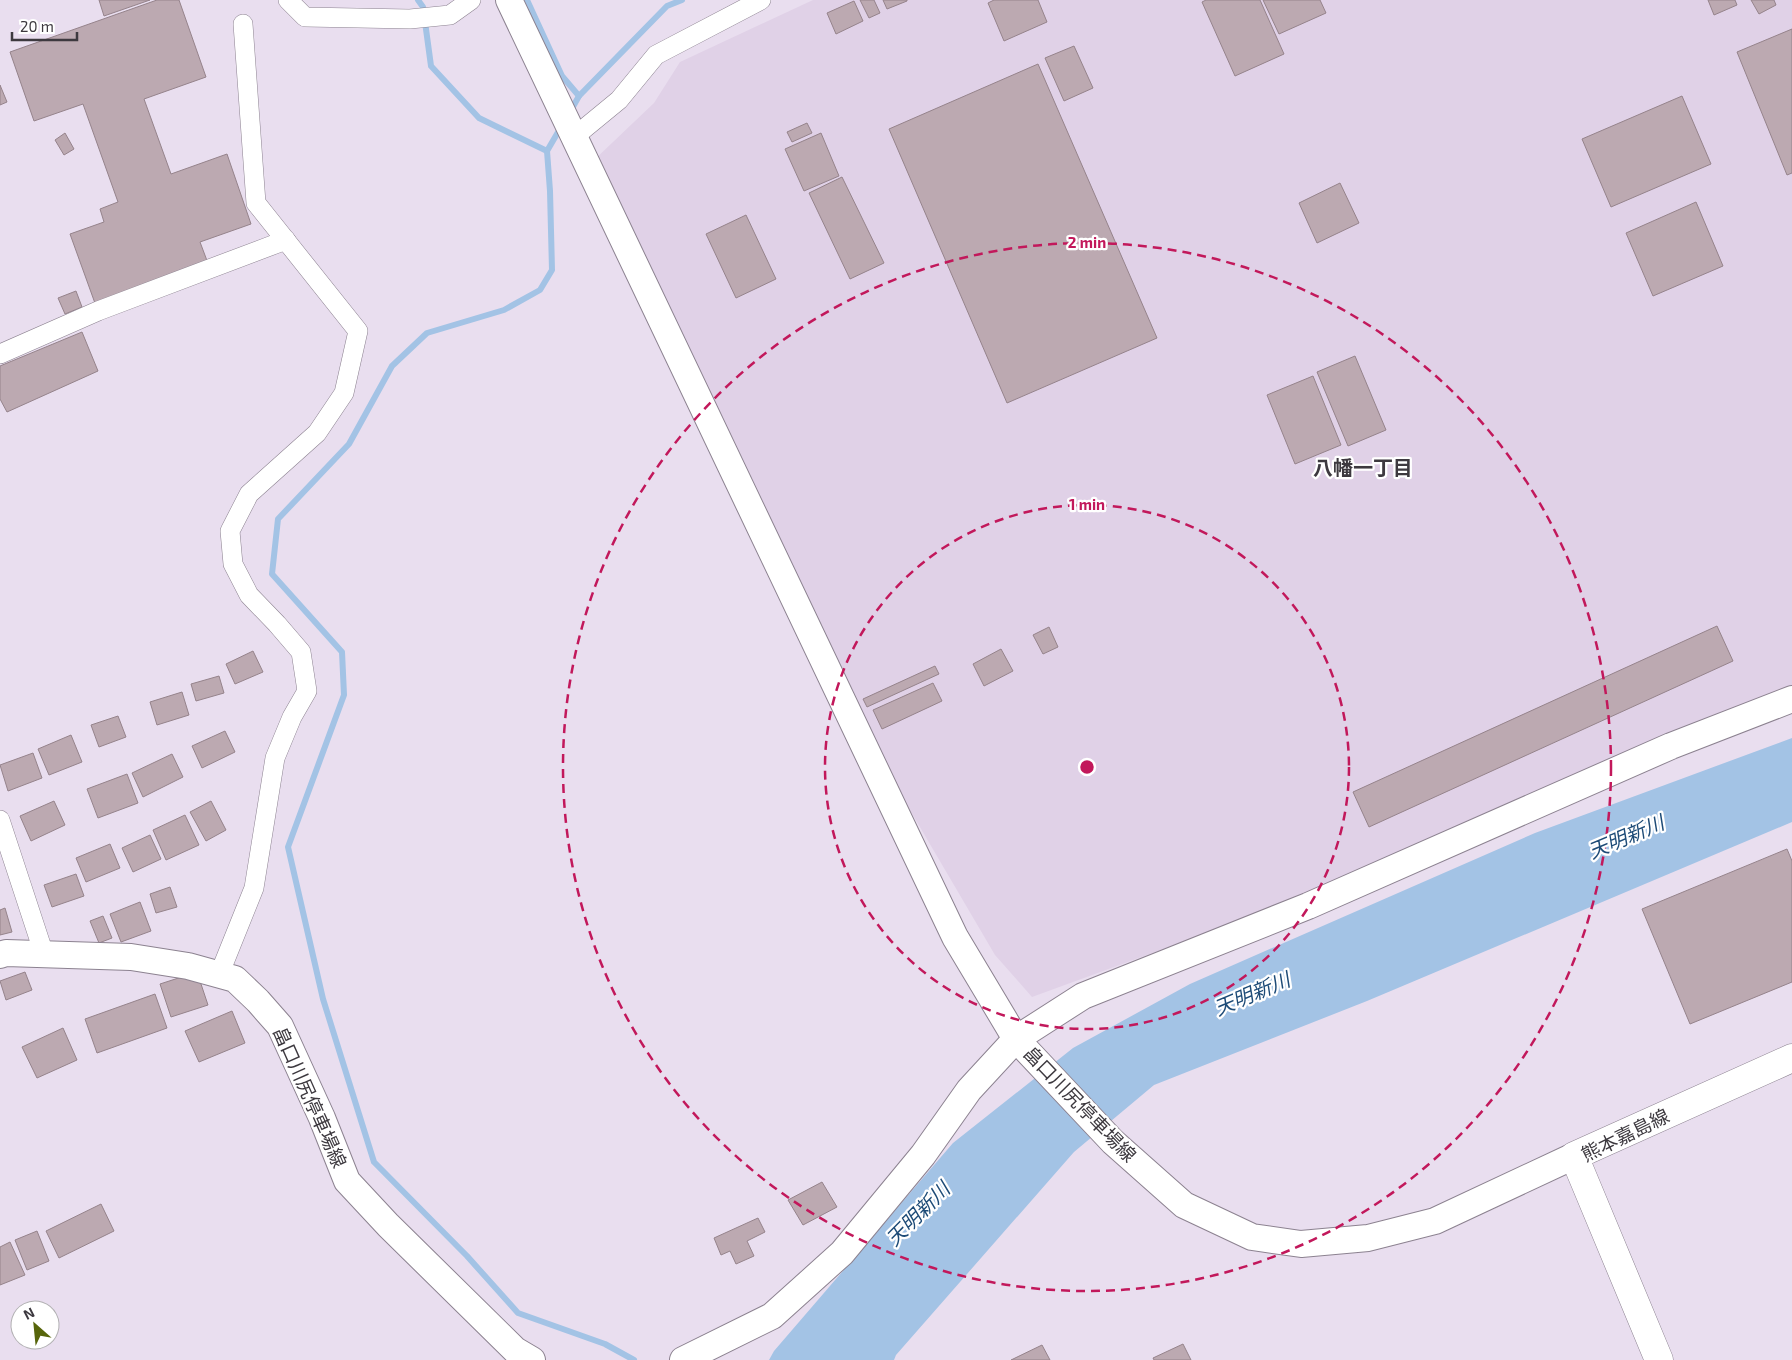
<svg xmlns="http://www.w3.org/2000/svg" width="1792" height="1360" font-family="'Exo 2','Noto Sans JP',sans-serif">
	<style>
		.built { fill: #e0d1e7 }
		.water { fill: #a3c3e5 }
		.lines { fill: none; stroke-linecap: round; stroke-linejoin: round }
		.stream { stroke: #a3c3e5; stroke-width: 6 }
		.building { fill: #bca9b1; stroke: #95838b }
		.street-casing { stroke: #8c8290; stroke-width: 20 }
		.secondary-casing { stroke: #8c8290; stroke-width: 28 }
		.primary-casing { stroke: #8c8290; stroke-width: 29 }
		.street { stroke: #fff; stroke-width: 19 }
		.secondary { stroke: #fff; stroke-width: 26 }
		.primary { stroke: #fff; stroke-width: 28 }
		.ring { fill: none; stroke: #c2185b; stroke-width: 2.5; stroke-dasharray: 9 6 }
		.labels { text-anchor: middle; stroke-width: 4.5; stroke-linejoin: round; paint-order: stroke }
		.street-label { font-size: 19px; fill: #3d393f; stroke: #fff }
		.neighbourhood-label { font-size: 20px; font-weight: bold; fill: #3d393f; stroke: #fff }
		.water-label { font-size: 20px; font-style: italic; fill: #1d4b77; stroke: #fff }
		.centre { fill: #c2185b; stroke: #fff; stroke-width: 2.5 }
		.ring-label { font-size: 15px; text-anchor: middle; font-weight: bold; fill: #c2185b; stroke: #fff; stroke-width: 4.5; stroke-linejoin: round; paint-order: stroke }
	</style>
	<rect width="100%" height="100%" fill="#e9deef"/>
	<!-- built -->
	<polygon class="built" points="813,0 1792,0 1792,691 1319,892 1032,997 995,955 873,747 592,162 654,103 680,62"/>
	<!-- water -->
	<polygon class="water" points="1792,738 1792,822 1367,1001 1154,1085 1074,1152 896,1355 894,1360 769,1360 774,1351 953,1143 1073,1048 1190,984 1535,833"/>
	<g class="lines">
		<!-- stream -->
		<g class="stream">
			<polyline points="418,0 423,7 431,66 479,118 547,151"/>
			<polyline points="527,0 562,76 579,96"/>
			<polyline points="570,112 579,96 667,6 682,0"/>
			<polyline points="561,127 547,151 550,191 552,270 540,290 504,310 427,333 392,366 349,444 278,519 272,574 342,652 344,695 288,847 323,999 374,1162 467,1256 518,1313 605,1344 634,1360"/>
		</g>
	</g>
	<!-- building -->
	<g class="building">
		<polygon points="99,0 150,0 104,16"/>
		<polygon points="157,0 179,0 206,77 144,99 171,174 227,154 251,224 200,242 209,266 96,306 70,234 104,222 100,209 118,202 83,104 34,121 10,52"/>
		<polygon points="860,0 874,0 880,13 869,18"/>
		<polygon points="883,0 907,0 907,1 887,9"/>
		<polygon points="994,0 1038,0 1047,22 1004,41 988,3"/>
		<polygon points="1206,0 1260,0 1284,54 1235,76 1202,2"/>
		<polygon points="1263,0 1320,0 1326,13 1279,34"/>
		<polygon points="1708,0 1735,0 1737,5 1714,15"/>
		<polygon points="1751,0 1774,0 1776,5 1759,14"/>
		<polygon points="854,1 863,21 836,34 827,13"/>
		<polygon points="1792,29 1792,173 1787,175 1737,52"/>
		<polygon points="1074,46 1093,88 1064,101 1045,58"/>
		<polygon points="1038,64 1157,338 1007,403 889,129"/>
		<polygon points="0,85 7,102 0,105"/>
		<polygon points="1682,96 1711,164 1611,207 1582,139"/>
		<polygon points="807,123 812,133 792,142 787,132"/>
		<polygon points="65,133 74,149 64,155 55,140"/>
		<polygon points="821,133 839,176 804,191 785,149"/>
		<polygon points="842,177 884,263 850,279 809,193"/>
		<polygon points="1340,183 1359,223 1317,243 1299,203"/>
		<polygon points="1696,202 1723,266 1653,296 1626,233"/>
		<polygon points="746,215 776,279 736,298 706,234"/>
		<polygon points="76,291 82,307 65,314 58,298"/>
		<polygon points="82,332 98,371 7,412 0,399 0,366"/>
		<polygon points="1355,356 1386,430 1348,446 1317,372"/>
		<polygon points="1313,376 1341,445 1295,464 1267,395"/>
		<polygon points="1717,626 1733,661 1369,827 1353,792"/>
		<polygon points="1049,627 1058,647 1043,654 1033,635"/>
		<polygon points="1001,649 1013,671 984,686 973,664"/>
		<polygon points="253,651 263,672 235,684 226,664"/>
		<polygon points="935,666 939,674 867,707 863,699"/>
		<polygon points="219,676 224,693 196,701 191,684"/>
		<polygon points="933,683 942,701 882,729 873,710"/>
		<polygon points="182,692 189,715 157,725 150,702"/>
		<polygon points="118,716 126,737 99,747 91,725"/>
		<polygon points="225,731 235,752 202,768 192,746"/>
		<polygon points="71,735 82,762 49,775 38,749"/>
		<polygon points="33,753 42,778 8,791 0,765"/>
		<polygon points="172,754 183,777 143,797 132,773"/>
		<polygon points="127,774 138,803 98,818 87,789"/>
		<polygon points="54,801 65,825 31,841 20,816"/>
		<polygon points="211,801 226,830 206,841 190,812"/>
		<polygon points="185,815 199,845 166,860 153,830"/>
		<polygon points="150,835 161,859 133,872 122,848"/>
		<polygon points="110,844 120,868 86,882 76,858"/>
		<polygon points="1787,849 1792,861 1792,982 1690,1024 1642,909"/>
		<polygon points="76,874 84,896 52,907 44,885"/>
		<polygon points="170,887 177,907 156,913 150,894"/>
		<polygon points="140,902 151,931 121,942 110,914"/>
		<polygon points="5,908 12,932 0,935 0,910"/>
		<polygon points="103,916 112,938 99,943 90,921"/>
		<polygon points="25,972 32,990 6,1000 0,981"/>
		<polygon points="197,972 208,1005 171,1017 160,984"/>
		<polygon points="155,994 167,1028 97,1053 85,1019"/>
		<polygon points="232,1011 245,1043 199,1062 185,1031"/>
		<polygon points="63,1028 77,1060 37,1078 22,1047"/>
		<polygon points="822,1182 837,1207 803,1225 788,1200"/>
		<polygon points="101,1204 114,1231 59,1258 46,1231"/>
		<polygon points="758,1218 765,1232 747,1241 754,1256 736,1264 730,1251 721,1255 714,1238"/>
		<polygon points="37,1231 49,1261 27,1270 15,1240"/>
		<polygon points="10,1242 25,1275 0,1285 0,1247"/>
		<polygon points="1183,1344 1191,1360 1154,1360 1153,1358"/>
		<polygon points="1042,1345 1050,1360 1011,1360"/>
	</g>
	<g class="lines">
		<defs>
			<g id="street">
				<polyline points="288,0 305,17 410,19 450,15 471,0"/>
				<polyline points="574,137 619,100 656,55 761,0"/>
				<polyline points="0,354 98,311 286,240"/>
				<polyline points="0,820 44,954"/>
				<polyline points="219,975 254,888 275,758 292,717 307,691 301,652 277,624 249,595 233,564 230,531 249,494 317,433 344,393 358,331 256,203 243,24"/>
			</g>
			<g id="secondary">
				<polyline points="509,0 955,937 1016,1039 1083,996 1308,906 1671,746 1792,699"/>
				<polyline points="0,955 6,953 131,957 188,966 235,979 258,1001 280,1026 322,1118 347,1181 388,1225 515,1350 532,1360"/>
				<polyline points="683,1360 772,1316 842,1253 923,1155 969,1090 1016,1039 1113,1142 1184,1205 1252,1237 1301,1244 1368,1238 1435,1221 1574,1156"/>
			</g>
			<polyline id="primary" points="1659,1360 1574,1156 1792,1058"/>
		</defs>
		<!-- street casing -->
		<use href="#street" class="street-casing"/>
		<!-- secondary casing -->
		<use href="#secondary" class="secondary-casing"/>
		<!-- primary casing -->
		<use href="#primary" class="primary-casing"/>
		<!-- street -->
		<use href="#street" class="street"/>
		<!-- secondary -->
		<use href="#secondary" class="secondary"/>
		<!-- primary -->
		<use href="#primary" class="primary"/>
	</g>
	<!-- distance rings -->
	<g class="ring">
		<circle cx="1087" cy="767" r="262"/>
		<circle cx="1087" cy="767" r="524"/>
	</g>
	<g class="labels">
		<!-- street labels -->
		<g class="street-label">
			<text transform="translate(310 1097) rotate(66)" y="7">畠口川尻停車場線</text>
			<text transform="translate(1080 1104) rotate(46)" y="7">畠口川尻停車場線</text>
			<text transform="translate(1625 1135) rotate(-26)" y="7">熊本嘉島線</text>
		</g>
		<!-- neighbourhood labels -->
		<g class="neighbourhood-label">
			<text x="1363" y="475">八幡一丁目</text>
		</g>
		<!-- water labels -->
		<g class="water-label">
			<text transform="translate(1626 837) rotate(-23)" y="7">天明新川</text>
			<text transform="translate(1252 994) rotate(-23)" y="7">天明新川</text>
			<text transform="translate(918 1214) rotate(-45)" y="7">天明新川</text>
		</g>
	</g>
	<circle cx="1087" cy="767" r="8" class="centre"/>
	<g class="ring-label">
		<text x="1087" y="248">2 min</text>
		<text x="1087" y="510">1 min</text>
	</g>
	<!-- north arrow -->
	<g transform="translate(35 1325) rotate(333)"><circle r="24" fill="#ffffff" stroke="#b1b0b2"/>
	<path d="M0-4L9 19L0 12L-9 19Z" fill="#57650b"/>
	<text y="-8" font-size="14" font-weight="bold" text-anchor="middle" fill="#3d393f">N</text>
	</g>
	<!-- scale -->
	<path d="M12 32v8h65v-8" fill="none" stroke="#3d393f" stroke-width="2.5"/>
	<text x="20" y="32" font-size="15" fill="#3d393f" stroke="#ffffff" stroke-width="4" paint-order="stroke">20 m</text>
</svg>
